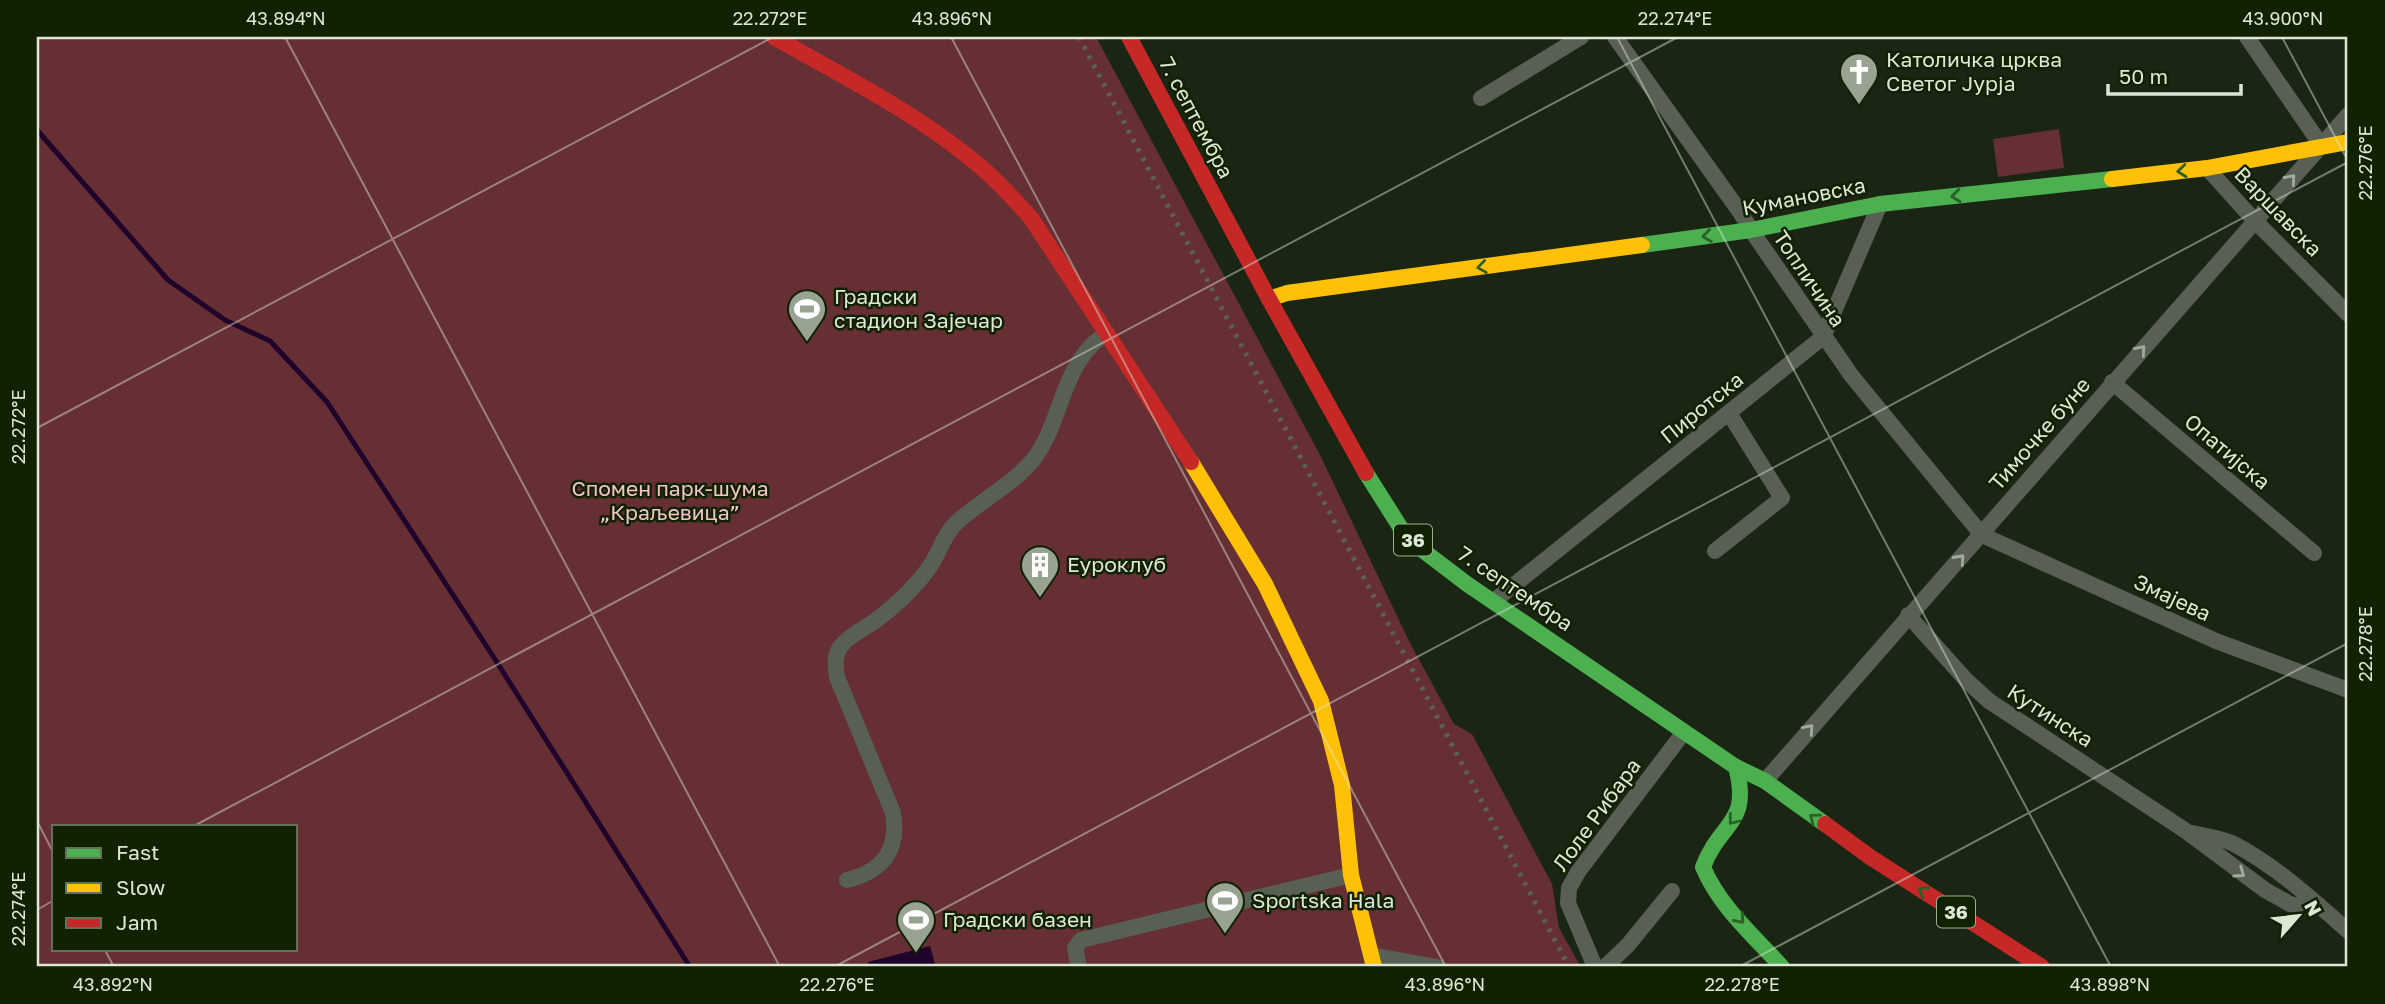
<svg xmlns="http://www.w3.org/2000/svg" width="2385" height="1004" font-family="'Golos Text',sans-serif">
	<style>
		.green { fill: #662f34; fill-rule: evenodd }
		.water { fill: #1f032a }
		.lines { fill: none; stroke-linecap: round; stroke-linejoin: round }
		.stream { stroke: #1f032a; stroke-width: 5 }
		.street { stroke: #586054; stroke-width: 16 }
		.fast { stroke: #4caf50; stroke-width: 16 }
		.slow { stroke: #ffc107; stroke-width: 16 }
		.jam { stroke: #c62828; stroke-width: 16 }
		.rail { stroke: #5b6156; stroke-width: 5; stroke-dasharray: 3.5 7; stroke-linecap: butt }
		.oneway { stroke: #2b6126 }
		.oneway2 { stroke: #a1ab9b }
		.ticks { fill: none; stroke: #dce8d5; stroke-width: 2; stroke-opacity: 0.45 }
		.labels { text-anchor: middle; stroke-width: 5; stroke-linejoin: round; paint-order: stroke }
		.shield { fill: #102104; stroke: #9fac96; stroke-width: 2 }
		.shield-label { font-size: 19px; font-weight: bold; fill: #dce8d5 }
		.poi-label { font-size: 21px; fill: #dce8d5; stroke: #102104; text-anchor: start }
		.street-label { font-size: 21px; fill: #dce8d5; stroke: #102104 }
		.park-label { font-size: 21px; fill: #f4c3c6; stroke: #102104 }
		.neatline { fill: none; stroke: #dce8d5; stroke-width: 2.5 }
		.ticks-label { font-size: 18px; text-anchor: middle; fill: #dce8d5 }
	</style>
	<rect width="100%" height="100%" fill="#1b2514"/>
	<!-- green -->
	<g class="green">
		<path d="M37,37H1096L1320,455L1410,643L1454,724L1472,734L1552,884L1559,928L1581,967H37ZM54,827H296V950H54Z"/>
		<polygon points="2059,129 2064,168 1998,177 1993,139"/>
	</g>
	<!-- water -->
	<polygon class="water" points="930,946 936,967 869,967 868,962"/>
	<g class="lines">
		<!-- stream -->
		<polyline class="stream" points="37,130 168,280 225,320 270,341 327,402 491,653 690,967"/>
		<!-- street -->
		<g class="street">
			<polyline points="1615,37 1740,212 1751,230 1851,375 1982,535 2216,641 2348,690"/>
			<polyline points="2247,37 2321,145"/>
			<polyline points="1481,98 1581,37"/>
			<polyline points="2207,168 2254,220 2348,314"/>
			<polyline points="2112,382 2314,553"/>
			<polyline points="1715,551 1782,498 1729,413"/>
			<polyline points="1494,601 1823,337 1880,204"/>
			<polyline points="1908,615 1967,681 1989,701 2186,831 2265,890 2290,904 2304,907 2319,905"/>
			<polyline points="1765,781 2348,115"/>
			<path d="M2192,833C2205,836 2222,838 2234,844C2276,866 2313,900 2348,931"/>
			<path d="M847,880C883,871 899,850 893,813L837,677C835,666 834,655 841,646C849,635 864,629 875,621C895,606 913,590 928,569C939,555 942,537 955,524C979,501 1011,486 1033,460C1059,427 1061,377 1091,346C1095,341 1102,337 1107,333"/>
			<polyline points="1371,955 1437,967"/>
			<polyline points="1079,967 1075,948 1081,940 1351,875"/>
			<polyline points="1595,967 1568,903 1569,888 1578,872 1684,732"/>
			<polyline points="1605,967 1628,945 1672,891"/>
		</g>
		<!-- fast -->
		<g class="fast">
			<polyline points="1642,245 1751,230 1880,204 2112,179"/>
			<polyline points="1366,473 1402,530 1425,552 1467,584 1736,767 1765,781 1825,824"/>
			<path d="M1736,767C1751,825 1721,820 1703,867C1719,906 1754,936 1782,967"/>
		</g>
		<!-- slow -->
		<g class="slow">
			<polyline points="2112,179 2207,168 2348,142"/>
			<polyline points="1269,299 1287,293 1642,245"/>
			<polyline points="1191,462 1265,584 1321,701 1342,785 1351,875 1374,967"/>
		</g>
		<!-- jam -->
		<g class="jam">
			<path d="M774,37C840,75 911,110 970,158C993,176 1012,197 1031,218L1191,462"/>
			<polyline points="1129,37 1269,299 1366,473"/>
			<polyline points="1825,824 1870,857 2042,967"/>
		</g>
		<!-- rail -->
		<polyline class="rail" points="1079,37 1569,967"/>
	</g>
	<!-- one-way arrows -->
	<defs><path id="oneway-chevron" d="M-2-3.5L2.5 0L-2 3.5" fill="none" stroke-width="1.6" stroke-linecap="round" stroke-linejoin="round" transform="scale(1.75)"/></defs>
	<g class="oneway">
		<use href="#oneway-chevron" transform="translate(2182 171) rotate(174)"/>
		<use href="#oneway-chevron" transform="translate(1956 196) rotate(174)"/>
		<use href="#oneway-chevron" transform="translate(1707 236) rotate(172)"/>
		<use href="#oneway-chevron" transform="translate(1482 267) rotate(172)"/>
		<use href="#oneway-chevron" transform="translate(1814 818) rotate(-144)"/>
		<use href="#oneway-chevron" transform="translate(1733 820) rotate(128)"/>
		<use href="#oneway-chevron" transform="translate(1923 891) rotate(-147)"/>
		<use href="#oneway-chevron" transform="translate(1740 919) rotate(49)"/>
	</g>
	<g class="oneway2">
		<use href="#oneway-chevron" transform="translate(2291 179) rotate(-48)"/>
		<use href="#oneway-chevron" transform="translate(2141 350) rotate(-49)"/>
		<use href="#oneway-chevron" transform="translate(1960 559) rotate(-48)"/>
		<use href="#oneway-chevron" transform="translate(1809 729) rotate(-49)"/>
		<use href="#oneway-chevron" transform="translate(2240 873) rotate(35)"/>
	</g>
	<!-- ticks -->
	<path class="ticks" d="M285,37L780,967M951,37L1446,967M1617,37L2111,967M2282,37L2348,161M37,428L773,37M37,821L54,854M192,827L1678,37M37,910L54,900M105,950L114,967M834,967L2348,162M1739,967L2348,643"/>
	<!-- icons -->
	<defs>
		<symbol id="church-pin" viewBox="-11 -11 22 30"><path d="M0 17L-7.5 6A9.5 9.5 0 1 1 7.5 6Z" fill="#98a491" stroke="#102104"/><path d="M-1.2-6h2.4v3.5h3.3v2.4h-3.3V6h-2.4V-.1h-3.3v-2.4h3.3Z" fill="#fff"/></symbol>
		<symbol id="stadium-pin" viewBox="-11 -11 22 30"><path d="M0 17L-7.5 6A9.5 9.5 0 1 1 7.5 6Z" fill="#98a491" stroke="#102104"/><path d="M0-5a6.5 5 0 1 0 0 10a6.5 5 0 1 0 0-10ZM-3.5-1.8h7v3.6h-7Z" fill="#fff"/></symbol>
		<symbol id="building-pin" viewBox="-11 -11 22 30"><path d="M0 17L-7.5 6A9.5 9.5 0 1 1 7.5 6Z" fill="#98a491" stroke="#102104"/><path d="M-4-6H4V6H1V3H-1V6H-4ZM-2.5-4.3h1.7v1.8h-1.7ZM.8-4.3h1.7v1.8H.8ZM-2.5-1h1.7V.8h-1.7ZM.8-1h1.7V.8H.8Z" fill="#fff"/></symbol>
	</defs>
	<g fill-rule="evenodd">
		<use href="#church-pin" x="1837" y="50" width="44" height="60"/>
		<use href="#stadium-pin" x="785" y="287" width="44" height="60"/>
		<use href="#building-pin" x="1018" y="543" width="44" height="60"/>
		<use href="#stadium-pin" x="1203" y="879" width="44" height="60"/>
		<use href="#stadium-pin" x="894" y="898" width="44" height="60"/>
	</g>
	<g class="labels">
		<!-- shield labels -->
		<g class="shield">
			<rect x="1394" y="524.5" width="38" height="31" rx="5"/>
			<rect x="1937" y="896.5" width="38" height="31" rx="5"/>
		</g>
		<g class="shield-label">
			<text x="1413" y="547">36</text>
			<text x="1956" y="919">36</text>
		</g>
		<!-- poi labels -->
		<g class="poi-label">
			<text x="1886" y="67">Католичка црква<tspan x="1886" dy="24">Светог Јурја</tspan></text>
			<text x="834" y="304">Градски<tspan x="834" dy="24">стадион Зајечар</tspan></text>
			<text x="1067" y="572">Еуроклуб</text>
			<text x="1252" y="908">Sportska Hala</text>
			<text x="943" y="927">Градски базен</text>
		</g>
		<!-- street labels -->
		<g class="street-label">
			<text transform="translate(1196 118) rotate(62)" y="7">7. септембра</text>
			<text transform="translate(1804 197) rotate(-11)" y="7">Кумановска</text>
			<text transform="translate(2278 212) rotate(46)" y="7">Варшавска</text>
			<text transform="translate(1809 279) rotate(56)" y="7">Топличина</text>
			<text transform="translate(1702 408) rotate(-39)" y="7">Пиротска</text>
			<text transform="translate(2040 434) rotate(-49)" y="7">Тимочке буне</text>
			<text transform="translate(2227 452) rotate(40)" y="7">Опатијска</text>
			<text transform="translate(1515 589) rotate(34)" y="7">7. септембра</text>
			<text transform="translate(2172 598) rotate(25)" y="7">Змајева</text>
			<text transform="translate(2050 716) rotate(33)" y="7">Кутинска</text>
			<text transform="translate(1597 815) rotate(-54)" y="7">Лоле Рибара</text>
		</g>
		<!-- park labels -->
		<g class="park-label">
			<text x="670" y="496">Спомен парк-шума<tspan x="670" dy="24">„Краљевица”</tspan></text>
		</g>
	</g>
	<!-- border -->
	<rect width="2385" height="1004" fill="none" stroke="#102104" stroke-width="77"/>
	<!-- legend -->
	<rect x="52" y="825" width="245" height="126" fill="#102104" stroke="#627158" stroke-width="2"/>
	<rect x="66" y="848" width="35" height="10" fill="#4caf50" stroke="#627158" stroke-width="2"/>
	<text x="116" y="860" font-size="21" fill="#dce8d5">Fast</text>
	<rect x="66" y="883" width="35" height="10" fill="#ffc107" stroke="#627158" stroke-width="2"/>
	<text x="116" y="895" font-size="21" fill="#dce8d5">Slow</text>
	<rect x="66" y="918" width="35" height="10" fill="#c62828" stroke="#627158" stroke-width="2"/>
	<text x="116" y="930" font-size="21" fill="#dce8d5">Jam</text>
	<!-- north arrow -->
	<g transform="translate(2298 916) rotate(62)" stroke="#102104" stroke-width="5" paint-order="stroke">
	<path d="M0-5L12 26L0 18L-12 26Z" fill="#dce8d5"/>
	<text y="-10" font-size="19" font-weight="bold" text-anchor="middle" fill="#dce8d5">N</text>
	</g>
	<!-- scale -->
	<path d="M2108 84v10h133v-10" fill="none" stroke="#dce8d5" stroke-width="3.5"/>
	<text x="2119" y="84" font-size="21" fill="#dce8d5" stroke="#102104" stroke-width="5" paint-order="stroke">50 m</text>
	<rect x="38" y="38" width="2308" height="927" class="neatline"/>
	<g class="ticks-label">
		<text x="286" y="25">43.894°N</text>
		<text x="770" y="25">22.272°E</text>
		<text x="952" y="25">43.896°N</text>
		<text x="1675" y="25">22.274°E</text>
		<text x="2283" y="25">43.900°N</text>
		<text transform="translate(2366 163) rotate(-90)" y="6">22.276°E</text>
		<text transform="translate(19 427) rotate(-90)" y="6">22.272°E</text>
		<text transform="translate(2366 644) rotate(-90)" y="6">22.278°E</text>
		<text transform="translate(19 909) rotate(-90)" y="6">22.274°E</text>
		<text x="113" y="991">43.892°N</text>
		<text x="837" y="991">22.276°E</text>
		<text x="1445" y="991">43.896°N</text>
		<text x="1742" y="991">22.278°E</text>
		<text x="2110" y="991">43.898°N</text>
	</g>
</svg>
